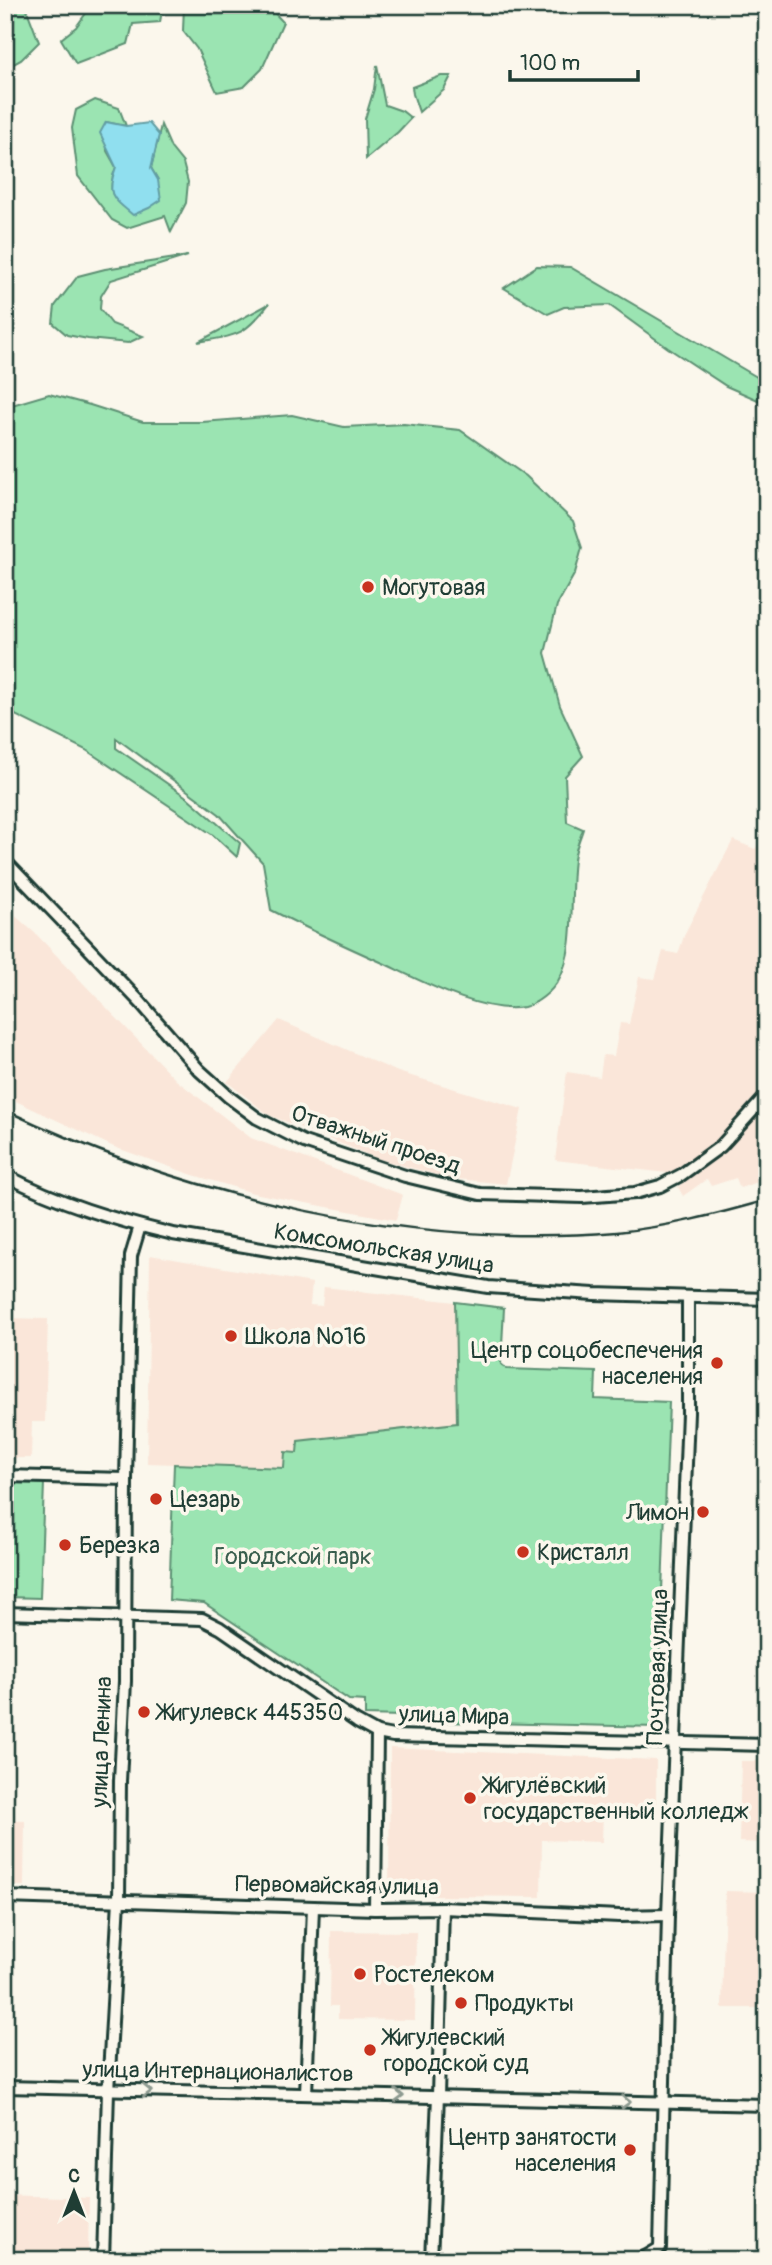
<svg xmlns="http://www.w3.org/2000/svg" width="772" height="2265" font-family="Pangolin,sans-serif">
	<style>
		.built { fill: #fae6d9 }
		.green { fill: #9be4b2; stroke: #5d9073; stroke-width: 2 }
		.water { fill: #90dfef; stroke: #639ea4; stroke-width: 2 }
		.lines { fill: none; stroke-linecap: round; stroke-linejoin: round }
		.minor-casing { stroke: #1f3d34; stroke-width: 16 }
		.minor { stroke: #fbf7ec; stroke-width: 10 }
		.rail { stroke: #1f3d34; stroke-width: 2.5 }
		.oneway { stroke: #8d9a90 }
		.poi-dot { fill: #c8321e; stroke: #fbf7ec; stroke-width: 2.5 }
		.labels { text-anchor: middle; stroke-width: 7; stroke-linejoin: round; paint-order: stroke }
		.poi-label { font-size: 23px; fill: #1f3d34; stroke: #fbf7ec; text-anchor: start }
		.street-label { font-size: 23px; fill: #1f3d34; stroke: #fbf7ec }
		.park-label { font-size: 23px; fill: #385e4d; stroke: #fbf7ec }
	</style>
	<rect width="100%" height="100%" fill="#fbf7ec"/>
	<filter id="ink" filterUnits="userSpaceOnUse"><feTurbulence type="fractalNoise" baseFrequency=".0143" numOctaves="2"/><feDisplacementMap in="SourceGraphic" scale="14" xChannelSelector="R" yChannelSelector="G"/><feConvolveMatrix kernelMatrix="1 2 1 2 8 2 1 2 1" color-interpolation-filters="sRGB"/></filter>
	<g filter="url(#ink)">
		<!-- built -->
		<g class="built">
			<polygon points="767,832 767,1083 720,1144 676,1174 555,1160 567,1072 600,1077 603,1055 614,1056 620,1023 629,1024 639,977 655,979 663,951 678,954 685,933 733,840 755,849"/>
			<polygon points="5,907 36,934 176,1080 251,1138 403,1195 396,1220 253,1193 190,1174 114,1147 5,1096"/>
			<polygon points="279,1020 398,1072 522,1109 506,1184 448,1178 379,1159 269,1115 227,1082"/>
			<polygon points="767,1102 767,1179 740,1188 736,1178 711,1186 707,1179 683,1196 678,1187"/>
			<polygon points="150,1255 312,1283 310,1305 322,1306 324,1287 455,1302 457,1423 299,1441 298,1453 284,1468 147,1463"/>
			<polygon points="5,1318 48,1319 45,1422 32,1422 31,1458 5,1458"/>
			<polygon points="390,1748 656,1760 656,1811 603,1810 602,1842 542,1840 541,1897 430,1896 430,1892 389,1891"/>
			<polygon points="741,1761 767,1761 767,1843 739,1842"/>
			<polygon points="5,1820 25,1821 24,1886 5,1886"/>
			<polygon points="725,1891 767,1892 767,2008 722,2008"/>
			<polygon points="331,1931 416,1932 415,2020 338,2019 338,2006 330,2006"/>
			<polygon points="5,2195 89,2198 88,2260 5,2260"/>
		</g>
		<!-- green -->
		<g class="green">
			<polygon points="5,5 25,5 39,42 21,60 6,68"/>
			<polygon points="92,5 163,5 160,22 133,24 128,44 76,64 61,39 76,27"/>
			<polygon points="184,5 267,5 283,22 262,69 244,87 217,92 197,49 183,31"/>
			<polygon points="377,65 385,105 402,111 411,118 398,132 366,159 365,119 374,89"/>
			<polygon points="441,76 451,76 444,90 419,112 413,94 412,87"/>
			<path d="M95,100L119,108L126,126L106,122L107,151L116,167C106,193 112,198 133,214L158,180L151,168L161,125L171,148L183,163L188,182L186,203L171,232L165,216L127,228L112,220L78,176L72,128L76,110Z"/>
			<polygon points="188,256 111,280 101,296 100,309 112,324 143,336 128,343 88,339 67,335 53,323 55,306 78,276 105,269"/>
			<polygon points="537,266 570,267 767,383 767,404 726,386 668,348 609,305 564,307 548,314 504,288"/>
			<path d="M269,304C243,337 238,335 198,342Z"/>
			<path d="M49,394L90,405L143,422H202L292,415L344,427L404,424L460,430L526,476L573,521L582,548L575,573L557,605L545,653L560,706L583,756L565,776L567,822L583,829C580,839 575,849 574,860C569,897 577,948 558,981C551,992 537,1004 524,1007C484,1015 419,980 383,963C345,946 308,929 271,910L263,863L219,814L116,738V748L188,798L240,843L237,857L213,835L86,750L5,710V407Z"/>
			<polygon points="455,1302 504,1308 501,1364 507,1369 596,1372 595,1399 669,1402 657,1727 401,1721 401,1716 365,1715 365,1701 349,1700 204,1603 169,1600 174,1464 284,1468 285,1452 297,1453 298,1441 457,1423"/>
			<polygon points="5,1481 44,1483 40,1598 5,1597"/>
		</g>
		<!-- water -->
		<path class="water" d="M106,122L126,126L149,123L159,135L151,168L158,180L161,200L149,208L133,215C111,197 106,194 116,167L100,133Z"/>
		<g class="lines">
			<defs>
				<g id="minor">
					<polyline points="5,861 141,1003 199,1070 229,1097 257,1118 304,1142 405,1176 480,1194 582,1197 635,1193 660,1186 681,1175 721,1146 767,1095"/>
					<path d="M5,1175C58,1203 115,1220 173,1234L488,1287L594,1294L767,1299"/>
					<polyline points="5,1476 126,1479"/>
					<polyline points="5,1613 202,1619 220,1628 357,1722 377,1733 393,1736 767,1745"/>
					<polyline points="5,1897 375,1909 443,1908 619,1916 668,1915"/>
					<polyline points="375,1909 377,1733"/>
					<polyline points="5,2087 767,2105"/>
					<polyline points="306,2094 313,1907"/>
					<polyline points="103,2260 108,2091 119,1900 120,1781 125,1681 126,1479 131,1256 140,1226"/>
					<polyline points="431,2260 438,2096 443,1908"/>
					<polyline points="640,2260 660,2248 668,1915 688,1413 688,1297"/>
				</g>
			</defs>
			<!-- minor casing -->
			<use href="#minor" class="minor-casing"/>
			<!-- minor -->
			<use href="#minor" class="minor"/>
			<!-- rail -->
			<path class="rail" d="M5,1110C191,1198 411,1249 617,1232C668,1227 718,1214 767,1200"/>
		</g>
		<!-- one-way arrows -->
		<defs><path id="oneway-chevron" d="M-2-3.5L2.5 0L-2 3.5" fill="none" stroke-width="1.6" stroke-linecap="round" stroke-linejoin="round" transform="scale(1.75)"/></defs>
		<g class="oneway">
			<use href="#oneway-chevron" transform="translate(147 2091) rotate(1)"/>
			<use href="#oneway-chevron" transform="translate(399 2096) rotate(1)"/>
			<use href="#oneway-chevron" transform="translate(626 2102) rotate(2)"/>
		</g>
	</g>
	<!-- markers -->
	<g class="poi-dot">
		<circle cx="368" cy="587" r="7"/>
		<circle cx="231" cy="1336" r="7"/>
		<circle cx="717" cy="1363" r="7"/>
		<circle cx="156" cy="1499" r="7"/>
		<circle cx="703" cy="1512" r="7"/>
		<circle cx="65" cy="1545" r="7"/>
		<circle cx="523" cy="1552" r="7"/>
		<circle cx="144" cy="1712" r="7"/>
		<circle cx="470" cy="1798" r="7"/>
		<circle cx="360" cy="1974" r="7"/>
		<circle cx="461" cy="2003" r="7"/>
		<circle cx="370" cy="2050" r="7"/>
		<circle cx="630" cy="2150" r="7"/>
	</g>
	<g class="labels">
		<!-- poi labels -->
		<g class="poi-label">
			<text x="382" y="595">Могутовая</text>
			<text x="245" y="1344">Школа №16</text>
			<text x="703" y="1358" text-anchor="end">Центр соцобеспечения<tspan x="703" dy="26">населения</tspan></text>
			<text x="170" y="1507">Цезарь</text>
			<text x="689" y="1520" text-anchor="end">Лимон</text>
			<text x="79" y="1553">Березка</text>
			<text x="537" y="1560">Кристалл</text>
			<text x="158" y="1720">Жигулевск 445350</text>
			<text x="484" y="1793">Жигулёвский<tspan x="484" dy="26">государственный колледж</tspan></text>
			<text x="374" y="1982">Ростелеком</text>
			<text x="475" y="2011">Продукты</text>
			<text x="384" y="2045">Жигулевский<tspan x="384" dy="26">городской суд</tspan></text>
			<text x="616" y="2145" text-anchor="end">Центр занятости<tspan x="616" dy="26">населения</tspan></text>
		</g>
		<!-- street labels -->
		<g class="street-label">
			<text transform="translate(376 1139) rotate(18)" y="8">Отважный проезд</text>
			<text transform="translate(384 1248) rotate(9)" y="8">Комсомольская улица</text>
			<text transform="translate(657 1667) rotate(-88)" y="8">Почтовая улица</text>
			<text transform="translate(454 1715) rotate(2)" y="8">улица Мира</text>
			<text transform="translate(101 1742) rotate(-88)" y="8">улица Ленина</text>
			<text transform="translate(337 1885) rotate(1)" y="8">Первомайская улица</text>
			<text transform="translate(218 2071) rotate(1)" y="8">улица Интернационалистов</text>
		</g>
		<!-- park labels -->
		<g class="park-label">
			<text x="293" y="1564">Городской парк</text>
		</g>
	</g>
	<!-- margin -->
	<rect width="772" height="2265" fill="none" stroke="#fbf7ec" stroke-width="28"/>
	<rect x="14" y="14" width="744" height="2237" fill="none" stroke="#1f3d34" stroke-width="2.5" filter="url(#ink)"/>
	<!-- north arrow -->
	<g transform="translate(74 2192)" stroke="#fbf7ec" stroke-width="5" paint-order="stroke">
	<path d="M0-5L12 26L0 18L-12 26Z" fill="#1f3d34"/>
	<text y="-10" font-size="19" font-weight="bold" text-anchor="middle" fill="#1f3d34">С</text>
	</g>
	<!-- scale -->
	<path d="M510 70v10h128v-10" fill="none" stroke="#1f3d34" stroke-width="3.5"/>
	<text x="520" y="70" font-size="21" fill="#1f3d34" stroke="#fbf7ec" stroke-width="5" paint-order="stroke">100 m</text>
</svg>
